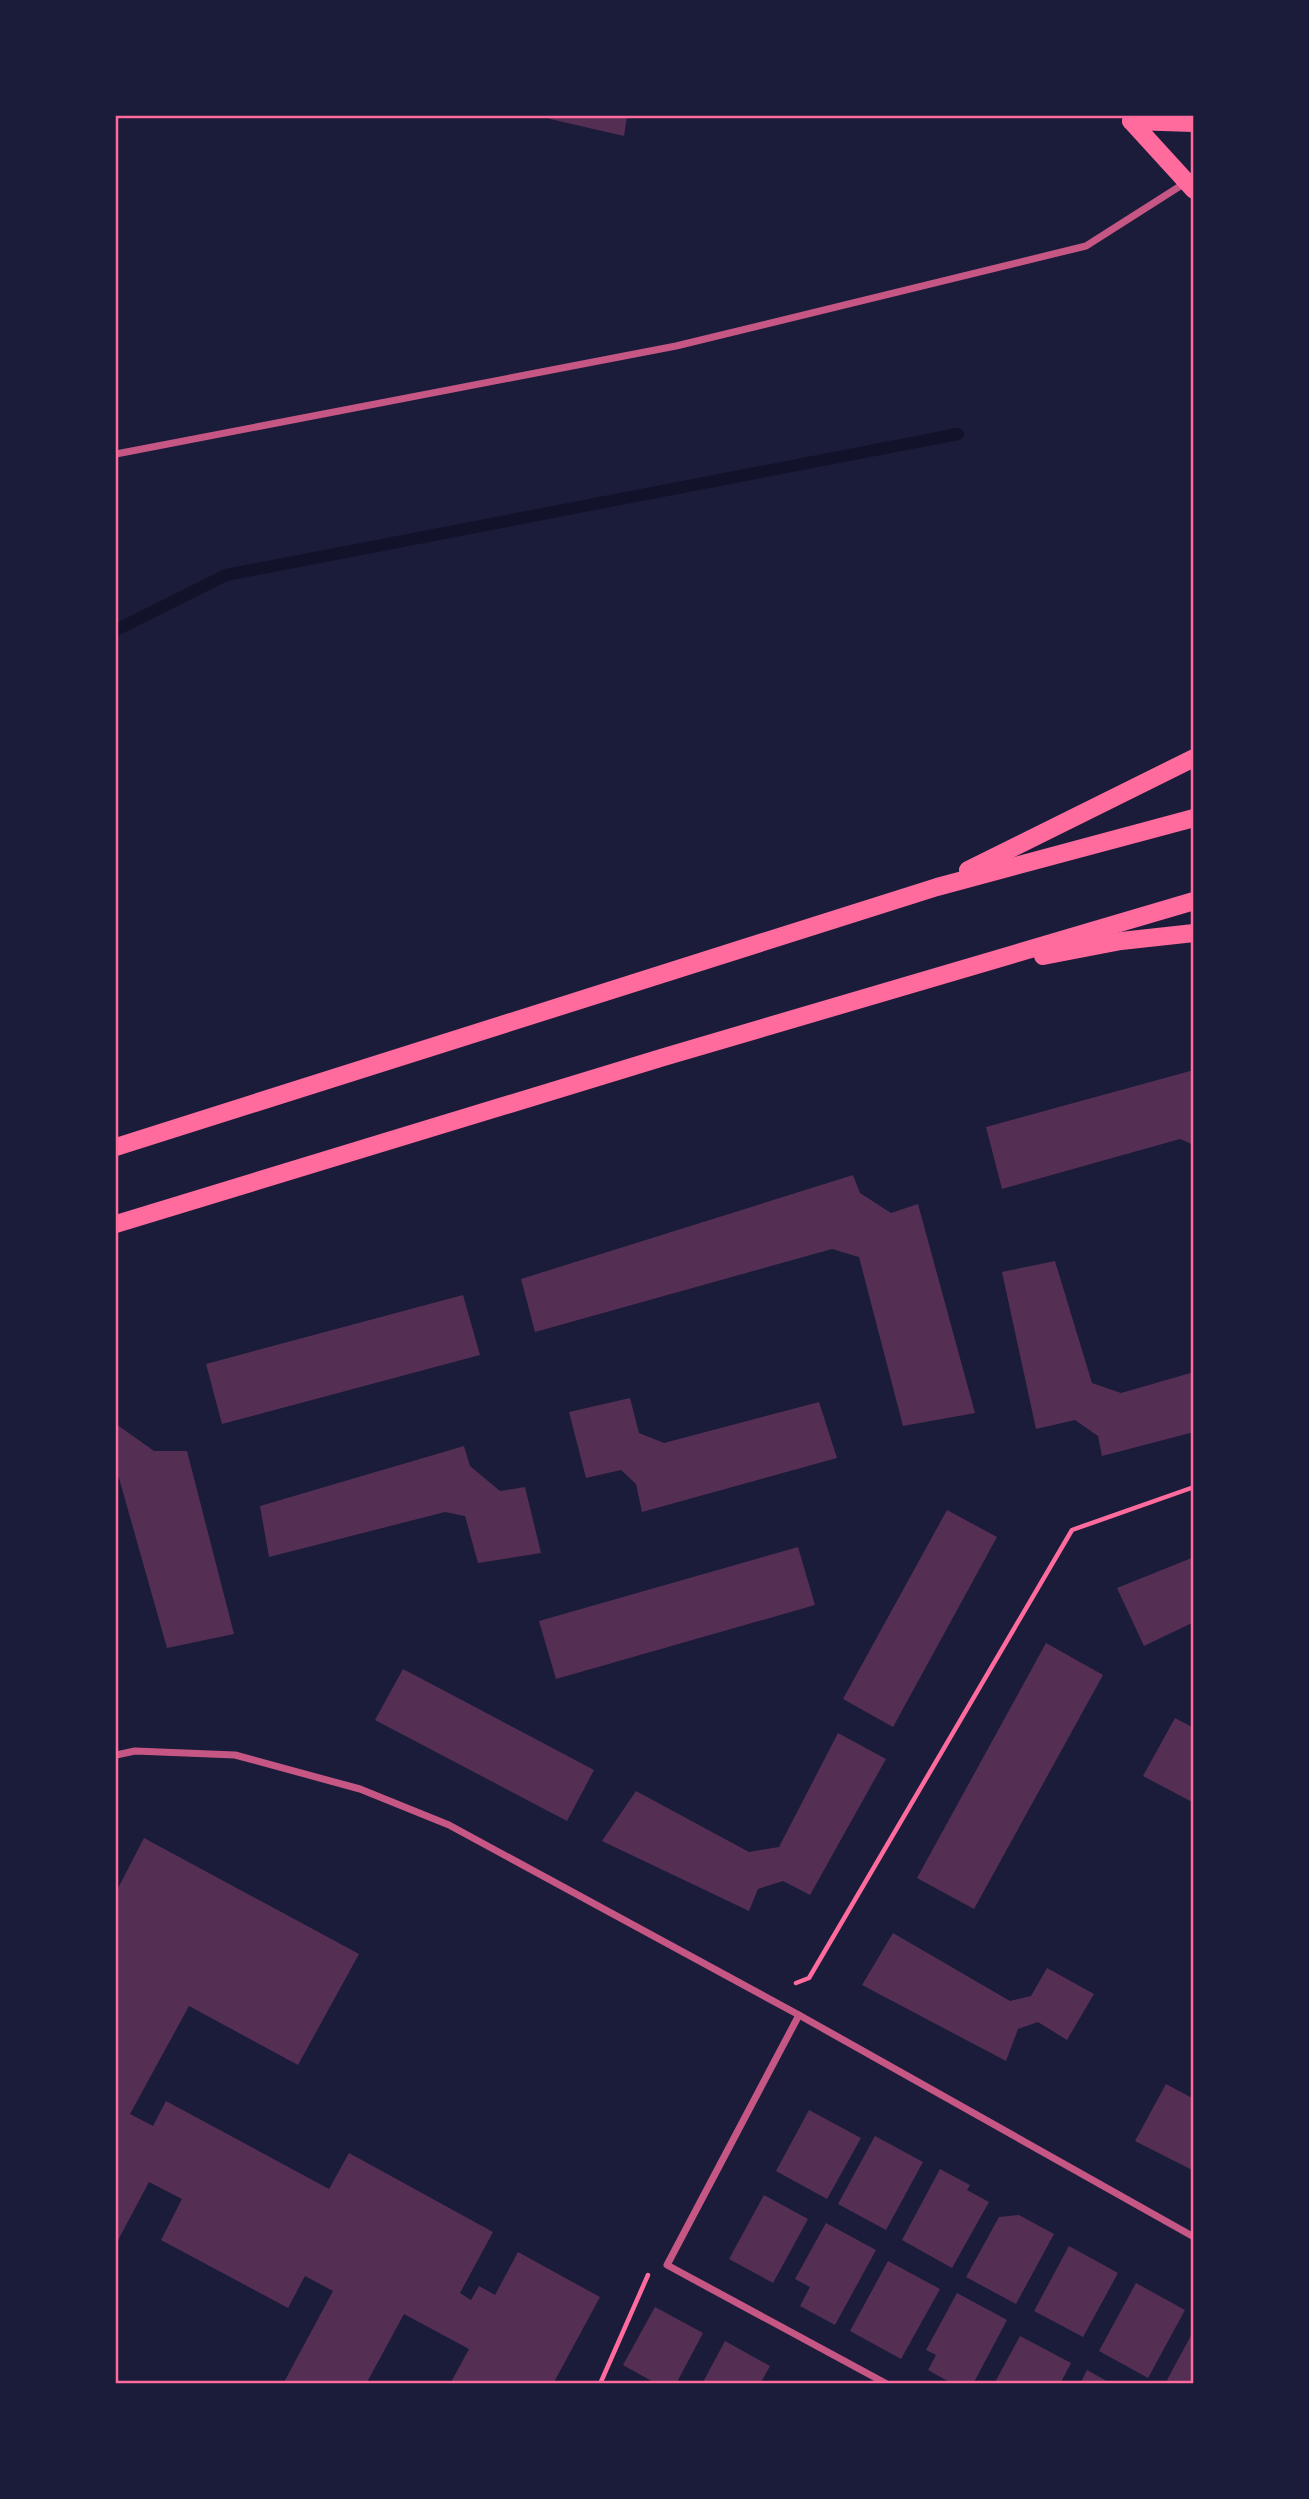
<svg xmlns="http://www.w3.org/2000/svg" width="1309" height="2499" font-family="Merriweather,serif">
	<style>
		.lines { fill: none; stroke-linecap: round; stroke-linejoin: round }
		.stream { stroke: #12122b; stroke-width: 12 }
		.building { fill: #542f53 }
		.path { stroke: #ff6b9d; stroke-width: 4.5 }
		.minor { stroke: #c65784; stroke-width: 7 }
		.primary { stroke: #ff6b9d; stroke-width: 18 }
		.neatline { fill: none; stroke: #ff6b9d; stroke-width: 2.5 }
	</style>
	<rect width="100%" height="100%" fill="#1b1b3a"/>
	<g class="lines">
		<!-- stream -->
		<polyline class="stream" points="116,630 226,575 958,434"/>
	</g>
	<!-- building -->
	<g class="building">
		<polygon points="550,116 627,116 624,136 550,119"/>
		<polygon points="1194,1070 1194,1145 1180,1139 1002,1189 986,1127"/>
		<polygon points="853,1175 860,1193 891,1213 918,1204 975,1413 903,1426 859,1257 832,1249 535,1332 521,1279"/>
		<polygon points="1055,1261 1092,1383 1121,1393 1194,1372 1194,1432 1102,1456 1098,1436 1075,1420 1036,1429 1002,1272"/>
		<polygon points="463,1295 480,1355 222,1424 206,1364"/>
		<polygon points="630,1398 639,1433 664,1443 819,1402 837,1458 642,1512 636,1484 621,1470 586,1478 569,1412"/>
		<polygon points="116,1424 154,1451 187,1451 234,1634 167,1648 119,1478 116,1476"/>
		<polygon points="464,1446 470,1466 500,1491 525,1487 541,1553 478,1563 465,1516 445,1512 269,1557 260,1506"/>
		<polygon points="947,1510 997,1537 893,1727 843,1699"/>
		<polygon points="798,1547 815,1605 556,1679 539,1621"/>
		<polygon points="1194,1557 1194,1622 1144,1646 1117,1588"/>
		<polygon points="1046,1643 1103,1675 974,1909 917,1878"/>
		<polygon points="403,1669 594,1770 567,1821 375,1720"/>
		<polygon points="1175,1718 1194,1728 1194,1803 1143,1776"/>
		<polygon points="838,1733 886,1759 810,1895 783,1881 758,1889 749,1911 602,1841 636,1791 749,1852 779,1847"/>
		<polygon points="144,1838 359,1954 298,2065 189,2006 130,2114 153,2126 166,2101 329,2189 349,2153 493,2232 460,2293 471,2300 479,2286 495,2295 518,2252 600,2297 553,2384 450,2384 469,2349 404,2314 366,2384 283,2384 333,2291 305,2276 288,2308 161,2240 182,2199 149,2182 116,2244 116,1892"/>
		<polygon points="893,1933 1010,2001 1031,1996 1047,1968 1094,1994 1067,2040 1038,2022 1018,2029 1006,2061 862,1985"/>
		<polygon points="1166,2084 1194,2099 1194,2171 1135,2141"/>
		<polygon points="809,2110 861,2138 827,2199 776,2171"/>
		<polygon points="875,2136 923,2162 886,2230 838,2204"/>
		<polygon points="940,2169 970,2185 967,2190 989,2202 952,2268 902,2240"/>
		<polygon points="764,2195 808,2219 773,2283 729,2259"/>
		<polygon points="1019,2215 1054,2234 1016,2304 966,2277 999,2217"/>
		<polygon points="826,2223 876,2250 835,2325 800,2306 810,2287 795,2279"/>
		<polygon points="1069,2246 1118,2273 1083,2337 1034,2311"/>
		<polygon points="888,2261 940,2289 901,2359 850,2331"/>
		<polygon points="1136,2283 1185,2310 1148,2378 1099,2351"/>
		<polygon points="957,2293 1007,2320 973,2384 953,2384 928,2370 936,2355 926,2350"/>
		<polygon points="655,2307 703,2333 676,2384 657,2384 623,2365"/>
		<polygon points="1194,2330 1194,2384 1174,2384 1167,2380"/>
		<polygon points="1020,2336 1071,2363 1060,2384 994,2384"/>
		<polygon points="725,2341 770,2366 760,2384 702,2384"/>
		<polygon points="1087,2370 1112,2384 1080,2384"/>
	</g>
	<g class="lines">
		<!-- path -->
		<g class="path">
			<polyline points="796,1983 809,1978 1072,1530 1194,1487"/>
			<polyline points="600,2384 648,2275"/>
		</g>
		<!-- minor -->
		<g class="minor">
			<polyline points="116,454 676,346 1086,246 1185,183"/>
			<polyline points="116,1755 135,1751 235,1755 360,1789 449,1825 799,2015 1194,2237"/>
			<polyline points="799,2015 667,2265 887,2384"/>
		</g>
		<!-- primary -->
		<g class="primary">
			<polyline points="1131,121 1194,190"/>
			<polyline points="1131,121 1194,123"/>
			<polyline points="968,870 1194,758"/>
			<polyline points="1043,956 1121,941 1194,933"/>
			<polyline points="116,1147 937,887 1194,818"/>
			<polyline points="116,1224 664,1057 1194,901"/>
		</g>
	</g>
	<!-- border -->
	<rect width="1309" height="2499" fill="none" stroke="#1b1b3a" stroke-width="234"/>
	<rect x="117" y="117" width="1075" height="2265" class="neatline"/>
</svg>
